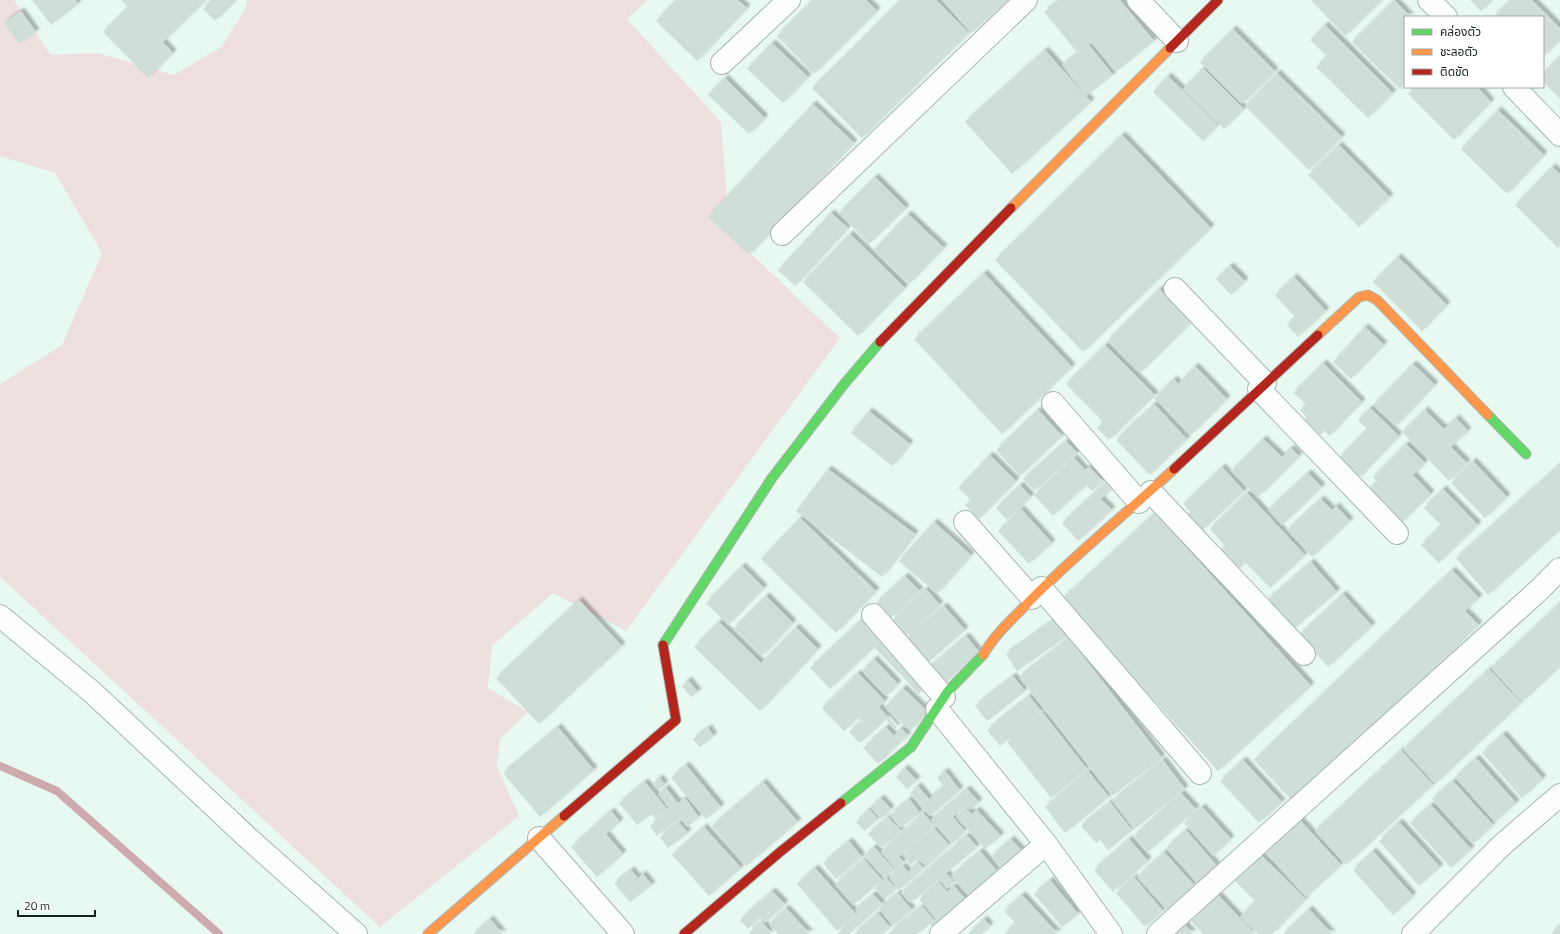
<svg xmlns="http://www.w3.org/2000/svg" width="1560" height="934" font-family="'Titillium Web','Noto Sans Thai',sans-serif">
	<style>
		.green { fill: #efe0e0 }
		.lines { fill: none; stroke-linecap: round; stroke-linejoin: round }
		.stream { stroke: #ccaaae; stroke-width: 8 }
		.building { fill: #d0ded8; filter: url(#shadow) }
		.street-casing { stroke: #a8b5af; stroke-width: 24 }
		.fast-casing { stroke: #a8b5af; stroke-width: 11 }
		.slow-casing { stroke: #a8b5af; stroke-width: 11 }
		.jam-casing { stroke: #a8b5af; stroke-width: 11 }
		.street { stroke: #fcfefd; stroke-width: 22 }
		.fast { stroke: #63d668; stroke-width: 9 }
		.slow { stroke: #ff974d; stroke-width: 9 }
		.jam { stroke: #b3261e; stroke-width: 9 }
	</style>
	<defs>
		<filter id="shadow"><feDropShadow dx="3.5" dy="-3.5" stdDeviation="1" flood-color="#0004"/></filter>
	</defs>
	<rect width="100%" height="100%" fill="#e8f9f1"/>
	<!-- green -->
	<polygon class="green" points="0,0 14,0 51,55 98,53 174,75 221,47 245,10 247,0 648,0 627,19 721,122 730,234 840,338 626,631 553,593 492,646 488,688 528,712 500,739 497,767 519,816 380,927 0,577 0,384 62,345 102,253 55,173 0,156"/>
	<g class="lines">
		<!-- stream -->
		<polyline class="stream" points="0,766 57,791 219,934"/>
	</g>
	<!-- building -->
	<g class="building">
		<polygon points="32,0 75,0 78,4 51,25"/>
		<polygon points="121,0 206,0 163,42 173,53 148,78 103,32 128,7"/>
		<polygon points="212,0 236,0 215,21 203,9"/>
		<polygon points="676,0 738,0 747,8 697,61 656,21"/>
		<polygon points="813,0 866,0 877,11 814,74 777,36"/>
		<polygon points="901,0 936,0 969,33 862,138 812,88"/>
		<polygon points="942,0 1009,0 971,33"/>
		<polygon points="1059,0 1120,0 1154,41 1116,72 1090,41 1077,52 1044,12"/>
		<polygon points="1311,0 1382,0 1345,36"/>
		<polygon points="1394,0 1411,17 1405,17 1405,84 1400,89 1352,42"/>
		<polygon points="1470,0 1492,0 1481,11"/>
		<polygon points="1510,0 1532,0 1560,28 1560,40 1543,57 1543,17 1493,17"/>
		<polygon points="21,11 36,32 19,44 4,23"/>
		<polygon points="1325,25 1393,93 1368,118 1316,67 1327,56 1310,40"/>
		<polygon points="1233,29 1275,71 1242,104 1200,62"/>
		<polygon points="772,43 808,77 783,103 747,69"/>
		<polygon points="1089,45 1113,75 1086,96 1062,65"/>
		<polygon points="1045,50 1091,102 1012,174 965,122"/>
		<polygon points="1560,56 1560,99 1543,82 1543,73"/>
		<polygon points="1203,68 1244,109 1224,129 1183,89"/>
		<polygon points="1277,73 1342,137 1309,170 1245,106"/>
		<polygon points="1168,76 1218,125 1203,141 1153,92"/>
		<polygon points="725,78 765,118 749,134 708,95"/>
		<polygon points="1415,87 1477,87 1491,102 1454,140 1408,94"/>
		<polygon points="813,104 854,143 749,255 708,217"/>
		<polygon points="1498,110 1544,155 1507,194 1461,149"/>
		<polygon points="1122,135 1211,228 1083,352 995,260"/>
		<polygon points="1339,145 1390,197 1359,227 1308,175"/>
		<polygon points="1552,167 1560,174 1560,246 1558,248 1515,205"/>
		<polygon points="875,177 906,208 869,244 839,213"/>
		<polygon points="831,213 848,228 795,286 778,270"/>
		<polygon points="908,214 944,248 909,284 874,250"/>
		<polygon points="850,234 905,288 858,336 803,282"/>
		<polygon points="1398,257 1447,305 1422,331 1373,282"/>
		<polygon points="1230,266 1245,281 1231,295 1216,279"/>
		<polygon points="984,273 1072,367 1002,434 914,339"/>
		<polygon points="1294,277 1326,311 1298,337 1287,325 1295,317 1275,295"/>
		<polygon points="1159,289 1192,322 1140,373 1108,340"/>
		<polygon points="1365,327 1384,345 1351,379 1333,362"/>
		<polygon points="1105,345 1155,395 1109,440 1097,428 1103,422 1066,384"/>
		<polygon points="1323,363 1362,402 1329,436 1324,430 1316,438 1301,424 1307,418 1300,410 1306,404 1293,393"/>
		<polygon points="1413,364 1435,385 1396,426 1373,405"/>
		<polygon points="1195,366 1227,399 1191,435 1154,398 1174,379 1178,384"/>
		<polygon points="1154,404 1187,439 1150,475 1116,440"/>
		<polygon points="1370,408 1399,436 1358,479 1338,459 1367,429 1358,420"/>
		<polygon points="1038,410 1062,436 1020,476 996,450"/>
		<polygon points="1425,410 1444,429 1456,418 1468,431 1451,447 1467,463 1449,481 1402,432"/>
		<polygon points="869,411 910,444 892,466 851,433"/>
		<polygon points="1263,439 1282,457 1291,448 1299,456 1258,497 1231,471"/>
		<polygon points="1066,441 1077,453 1034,491 1023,479"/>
		<polygon points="1406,444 1425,463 1413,475 1431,494 1400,524 1367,491 1377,481 1373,477"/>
		<polygon points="990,455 1016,481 979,519 965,505 971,500 958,488"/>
		<polygon points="1074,458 1085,470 1089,467 1103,481 1092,491 1086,485 1053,516 1034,495"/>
		<polygon points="1473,461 1507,497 1485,518 1451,483"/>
		<polygon points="1560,464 1560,530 1488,595 1456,558"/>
		<polygon points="1222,467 1244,491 1198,534 1184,519 1191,512 1183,504"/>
		<polygon points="828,469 915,534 882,577 796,511"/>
		<polygon points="1308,473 1322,487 1282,525 1268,510"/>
		<polygon points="1106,482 1112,488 1101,499 1112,510 1078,541 1062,523"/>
		<polygon points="1020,485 1031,497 1007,520 996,508"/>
		<polygon points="1443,489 1478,525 1439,563 1421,545 1441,525 1424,508"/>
		<polygon points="1247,493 1305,555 1270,588 1245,562 1236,571 1218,553 1225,546 1210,529"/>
		<polygon points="1321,499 1332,510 1336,506 1350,521 1312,557 1287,530"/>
		<polygon points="1021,509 1052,543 1029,564 998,531"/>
		<polygon points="1155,513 1311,686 1218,771 1062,599"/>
		<polygon points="800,518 876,591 836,633 761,559"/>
		<polygon points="934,522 971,555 937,594 899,561"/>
		<polygon points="1311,562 1337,592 1291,631 1265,602"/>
		<polygon points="742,566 764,588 728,625 706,603"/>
		<polygon points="1452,570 1479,598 1465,611 1479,625 1294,803 1254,760"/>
		<polygon points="905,576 920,591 891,618 876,603"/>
		<polygon points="926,589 940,605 906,636 892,620"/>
		<polygon points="1343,594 1372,626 1328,667 1299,635"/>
		<polygon points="766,596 793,623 762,656 734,628"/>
		<polygon points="579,600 622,646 539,724 496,678"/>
		<polygon points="1560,603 1560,667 1522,702 1491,668"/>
		<polygon points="944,606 965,630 926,664 905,639"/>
		<polygon points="862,619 926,687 919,694 874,647 830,689 810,668"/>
		<polygon points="1054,620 1066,637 1017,671 1006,654"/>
		<polygon points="719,622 761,663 796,627 818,649 760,711 694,647"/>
		<polygon points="966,636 980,653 939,688 925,671"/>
		<polygon points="1069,638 1162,758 1112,796 1019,677"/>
		<polygon points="874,659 898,684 886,696 862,671"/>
		<polygon points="1489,669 1521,703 1435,784 1403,749"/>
		<polygon points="858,673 885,701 879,707 897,727 895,729 886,719 860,743 849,732 861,721 858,717 844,731 822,708"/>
		<polygon points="1013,676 1025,691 987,721 975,706"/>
		<polygon points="688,680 698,692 691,697 682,686"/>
		<polygon points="903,688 928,712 910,731 885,707"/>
		<polygon points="1029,696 1042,712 1000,746 987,730"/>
		<polygon points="1043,713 1087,769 1051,798 1007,742"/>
		<polygon points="558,727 594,770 540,817 503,773"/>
		<polygon points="886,727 894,736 901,728 908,735 878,764 863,748"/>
		<polygon points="708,728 714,736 700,747 693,739"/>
		<polygon points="1503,734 1543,779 1522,798 1482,753"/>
		<polygon points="1401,750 1433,785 1346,865 1315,831"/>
		<polygon points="1476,758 1516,803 1495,822 1455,777"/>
		<polygon points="1163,760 1185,789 1134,829 1112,801"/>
		<polygon points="1243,760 1282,802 1259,823 1220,781"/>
		<polygon points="686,765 721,807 706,819 671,778"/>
		<polygon points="905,768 917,780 907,789 896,777"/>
		<polygon points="945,771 960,790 930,816 910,793 918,786 929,799 944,786 937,778"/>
		<polygon points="1088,771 1109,797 1065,833 1045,807"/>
		<polygon points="660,778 665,785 658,790 653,783"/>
		<polygon points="1453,781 1493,825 1473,844 1432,799"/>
		<polygon points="645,782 668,810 656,819 651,814 637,825 619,803"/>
		<polygon points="763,782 798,822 746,866 712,826"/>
		<polygon points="666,788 678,803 685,798 699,817 687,827 680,818 657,836 650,826 671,811 658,794"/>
		<polygon points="967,789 979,802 970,810 966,805 953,817 965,831 952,844 931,820"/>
		<polygon points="1181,793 1196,809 1148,852 1134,836"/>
		<polygon points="881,798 891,809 881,819 870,807"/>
		<polygon points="909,799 920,813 900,828 890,815"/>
		<polygon points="1110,802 1132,830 1108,850 1100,840 1096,843 1081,826"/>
		<polygon points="1431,805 1471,849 1451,868 1410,823"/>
		<polygon points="1202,807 1231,839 1213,856 1184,823"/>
		<polygon points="966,808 972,814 977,810 1001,836 985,849 956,817"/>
		<polygon points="869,809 878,819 864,831 856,822"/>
		<polygon points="611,811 620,822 606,834 623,854 597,877 571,847"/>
		<polygon points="923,813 934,825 899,857 904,862 896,869 881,852"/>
		<polygon points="888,817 901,831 881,848 868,834"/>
		<polygon points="1300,820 1341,865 1306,897 1265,852"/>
		<polygon points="679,822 688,833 668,848 660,837"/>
		<polygon points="1399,822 1440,867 1419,886 1379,841"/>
		<polygon points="704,827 741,868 709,896 672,855"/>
		<polygon points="934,828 949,845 926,867 917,858 911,865 903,856"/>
		<polygon points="1186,830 1217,866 1197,883 1166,848"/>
		<polygon points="967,835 977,847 946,873 954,882 947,889 939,879 910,903 901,893"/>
		<polygon points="1011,839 1022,851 1002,868 992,856"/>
		<polygon points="1129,839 1148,861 1113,892 1094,870"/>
		<polygon points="849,841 862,857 836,879 823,863"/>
		<polygon points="874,847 895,870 886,878 896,888 885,899 875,888 885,879 864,856"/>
		<polygon points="980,851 997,871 969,896 951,876"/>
		<polygon points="1373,851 1413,896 1393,915 1353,870"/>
		<polygon points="1164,852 1194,885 1167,910 1137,877"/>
		<polygon points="1259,853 1306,899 1272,934 1258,934 1240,917 1255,901 1233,879"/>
		<polygon points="864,859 882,880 853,905 835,884"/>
		<polygon points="918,862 924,868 899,890 889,878 903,866 908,872"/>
		<polygon points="815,868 856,914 837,931 797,884"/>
		<polygon points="631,870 638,878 643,874 652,885 630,902 614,883"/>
		<polygon points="1134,877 1163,911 1145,927 1116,893"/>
		<polygon points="1050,880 1078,914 1062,927 1034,894"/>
		<polygon points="939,882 947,892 954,886 968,902 935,930 930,924 936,919 919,899"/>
		<polygon points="772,891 785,904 765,923 760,918 748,929 740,920"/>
		<polygon points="898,893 912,910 893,926 879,909"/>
		<polygon points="873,894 882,904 849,934 837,934 859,914 855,910"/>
		<polygon points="1022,895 1058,934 1006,934 1005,933 1015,923 1004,911"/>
		<polygon points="1218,895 1255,934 1203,934 1191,921"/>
		<polygon points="922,906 934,920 917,934 888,934"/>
		<polygon points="786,908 810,934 778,934 769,924"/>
		<polygon points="1309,909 1332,934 1283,934"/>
		<polygon points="878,913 890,927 883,934 854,934"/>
		<polygon points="490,919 503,934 473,934"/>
		<polygon points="984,919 990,926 982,934 968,934"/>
		<polygon points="762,922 772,934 751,934 749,932"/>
		<polygon points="1184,924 1193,934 1173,934"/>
		<polygon points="1560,925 1560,934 1551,934"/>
	</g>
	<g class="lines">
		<defs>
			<g id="street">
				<polyline points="1138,0 1177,41"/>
				<polyline points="1429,0 1446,17"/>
				<polyline points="722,63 789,0"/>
				<polyline points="1514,87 1560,135"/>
				<polyline points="782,234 1026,0"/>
				<polyline points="1175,289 1265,383"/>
				<polyline points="1259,389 1397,533"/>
				<polyline points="1053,403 1139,502"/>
				<polyline points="1151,492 1304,654"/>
				<polyline points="965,522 1032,598"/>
				<polyline points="1041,588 1200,773"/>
				<polyline points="873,615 944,697"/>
				<polyline points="0,616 92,692 249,839 356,934"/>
				<polyline points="937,709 1046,844 1111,934"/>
				<polyline points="539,838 623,934"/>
				<polyline points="941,934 1046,844"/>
				<polyline points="1158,934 1539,590 1560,569"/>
				<polyline points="1413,934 1502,845 1560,795"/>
			</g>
			<g id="fast">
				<polyline points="1488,415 1526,454"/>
				<polyline points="663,645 772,478 845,383 880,342"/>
				<polyline points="841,803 911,747 948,691 983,655"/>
			</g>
			<g id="slow">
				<polyline points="1011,208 1170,48"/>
				<polyline points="1318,335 1359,297 1368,295 1377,300 1488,415"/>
				<path d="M983,655C993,637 1008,623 1022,609C1069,559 1124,516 1174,469"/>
				<polyline points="428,934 564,816"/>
			</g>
			<g id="jam">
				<polyline points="1170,48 1218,0"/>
				<polyline points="880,342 1011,208"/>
				<polyline points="1174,469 1318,335"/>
				<polyline points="564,816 676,720 663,645"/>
				<polyline points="684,934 780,852 841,803"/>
			</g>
		</defs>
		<!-- street casing -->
		<use href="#street" class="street-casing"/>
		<!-- fast casing -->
		<use href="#fast" class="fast-casing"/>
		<!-- slow casing -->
		<use href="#slow" class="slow-casing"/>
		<!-- jam casing -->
		<use href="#jam" class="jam-casing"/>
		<!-- street -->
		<use href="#street" class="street"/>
		<!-- fast -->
		<use href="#fast" class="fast"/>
		<!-- slow -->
		<use href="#slow" class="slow"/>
		<!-- jam -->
		<use href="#jam" class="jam"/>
	</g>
	<!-- legend -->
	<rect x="1404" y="16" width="140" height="72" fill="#ffffff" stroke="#a1a6a4"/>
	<rect x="1412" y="29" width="20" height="6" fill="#63d668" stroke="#a1a6a4"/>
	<text x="1440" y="36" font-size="12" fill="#14211c">คล่องตัว</text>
	<rect x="1412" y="49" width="20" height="6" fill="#ff974d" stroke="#a1a6a4"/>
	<text x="1440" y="56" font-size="12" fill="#14211c">ชะลอตัว</text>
	<rect x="1412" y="69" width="20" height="6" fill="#b3261e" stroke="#a1a6a4"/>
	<text x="1440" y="76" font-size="12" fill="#14211c">ติดขัด</text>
	<!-- scale -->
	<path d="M18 910v6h77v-6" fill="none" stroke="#14211c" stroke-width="2"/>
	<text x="24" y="910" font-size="12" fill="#14211c" stroke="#ffffff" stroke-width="3" paint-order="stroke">20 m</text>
</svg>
